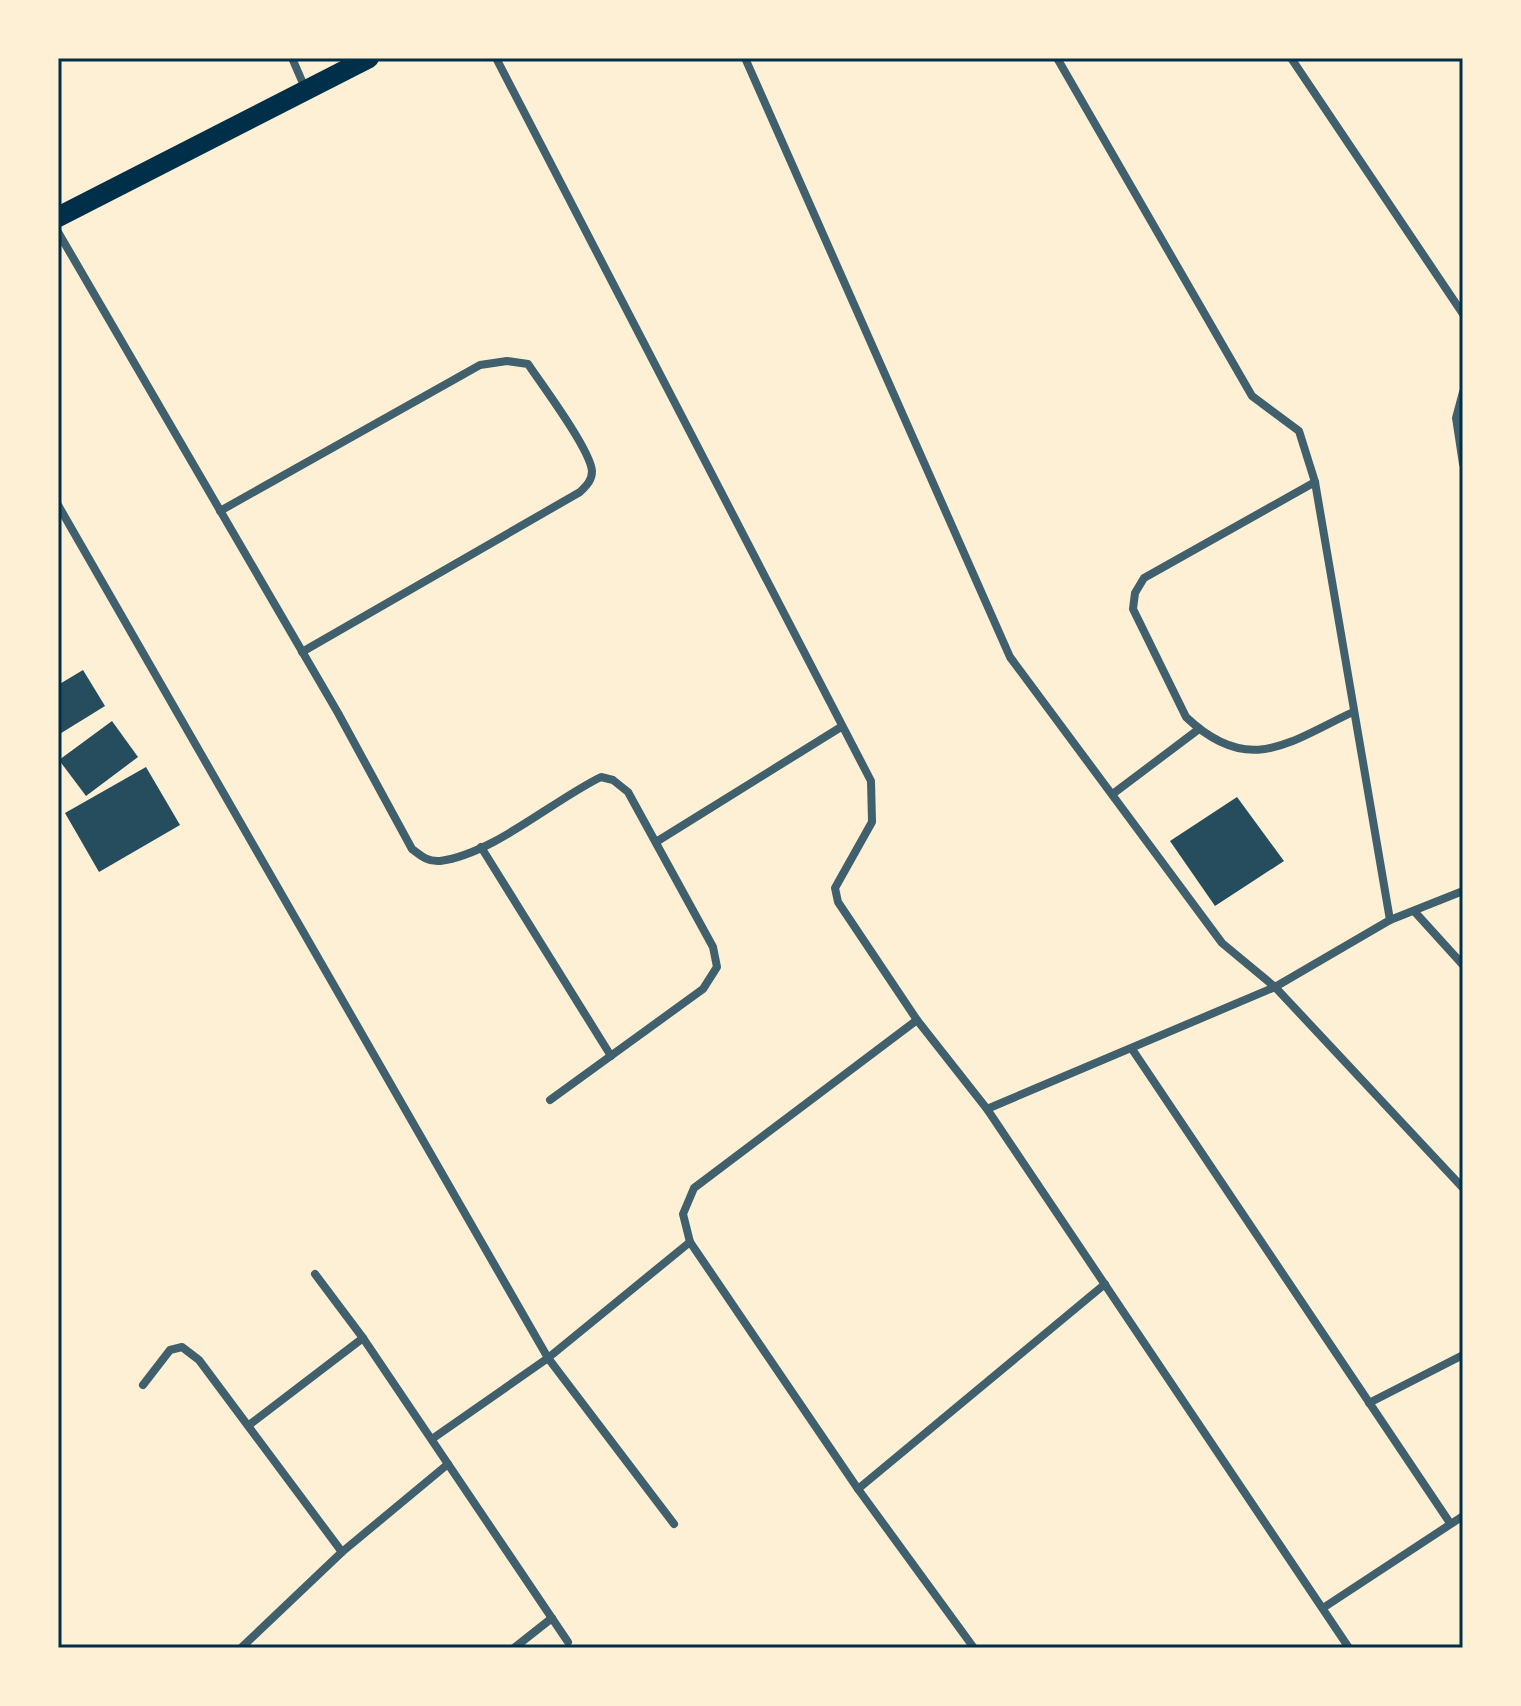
<svg xmlns="http://www.w3.org/2000/svg" width="1521" height="1706" font-family="Lato,sans-serif">
	<style>
		.building { fill: #264d5e }
		.lines { fill: none; stroke-linecap: round; stroke-linejoin: round }
		.minor { stroke: #3f606c; stroke-width: 8 }
		.primary { stroke: #003049; stroke-width: 20 }
		.neatline { fill: none; stroke: #003049; stroke-width: 3 }
	</style>
	<rect width="100%" height="100%" fill="#fdf0d5"/>
	<!-- building -->
	<g class="building">
		<polygon points="83,670 105,706 58,735 58,685"/>
		<polygon points="112,721 138,757 86,796 59,760"/>
		<polygon points="146,767 180,825 99,872 65,813"/>
		<polygon points="1237,797 1284,861 1215,906 1170,841"/>
	</g>
	<g class="lines">
		<!-- minor -->
		<g class="minor">
			<polyline points="292,58 305,88"/>
			<polyline points="496,58 871,781 872,822 835,888 838,902 917,1020 987,1109 1349,1648"/>
			<polyline points="745,58 1010,657 1222,943 1275,987 1463,1188"/>
			<polyline points="1057,58 1252,396 1299,431 1315,482 1390,920"/>
			<polyline points="1291,58 1463,314"/>
			<path d="M58,232L338,713L412,849C421,856 428,862 440,861C493,854 552,801 601,777L613,780L628,792L713,947L717,967L703,989L550,1100"/>
			<polyline points="1463,392 1456,418 1463,464"/>
			<path d="M1315,482L1144,578L1135,593L1133,609L1186,717C1249,777 1289,742 1353,712"/>
			<polyline points="58,505 548,1358 674,1524"/>
			<path d="M220,511L480,365L507,361L528,364C542,385 590,449 592,471C592,481 586,486 580,492L302,652"/>
			<polyline points="1114,793 1199,729"/>
			<polyline points="656,842 841,727"/>
			<polyline points="481,847 611,1056"/>
			<polyline points="1414,911 1463,965"/>
			<polyline points="917,1020 694,1188 683,1214 690,1242 858,1489 974,1648"/>
			<polyline points="1132,1049 1450,1523"/>
			<polyline points="987,1109 1275,987 1390,920 1463,891"/>
			<polyline points="315,1274 363,1338 568,1642"/>
			<polyline points="143,1385 170,1350 182,1347 199,1360 342,1552"/>
			<polyline points="1369,1403 1463,1355"/>
			<polyline points="249,1425 363,1338"/>
			<polyline points="432,1439 548,1358 690,1242"/>
			<polyline points="858,1489 1105,1284"/>
			<polyline points="1323,1608 1463,1516"/>
			<polyline points="241,1648 342,1552 448,1464"/>
			<polyline points="514,1648 552,1618"/>
		</g>
		<!-- primary -->
		<polyline class="primary" points="58,217 369,58"/>
	</g>
	<!-- border -->
	<rect width="1521" height="1706" fill="none" stroke="#fdf0d5" stroke-width="120"/>
	<rect x="60" y="60" width="1401" height="1586" class="neatline"/>
</svg>
